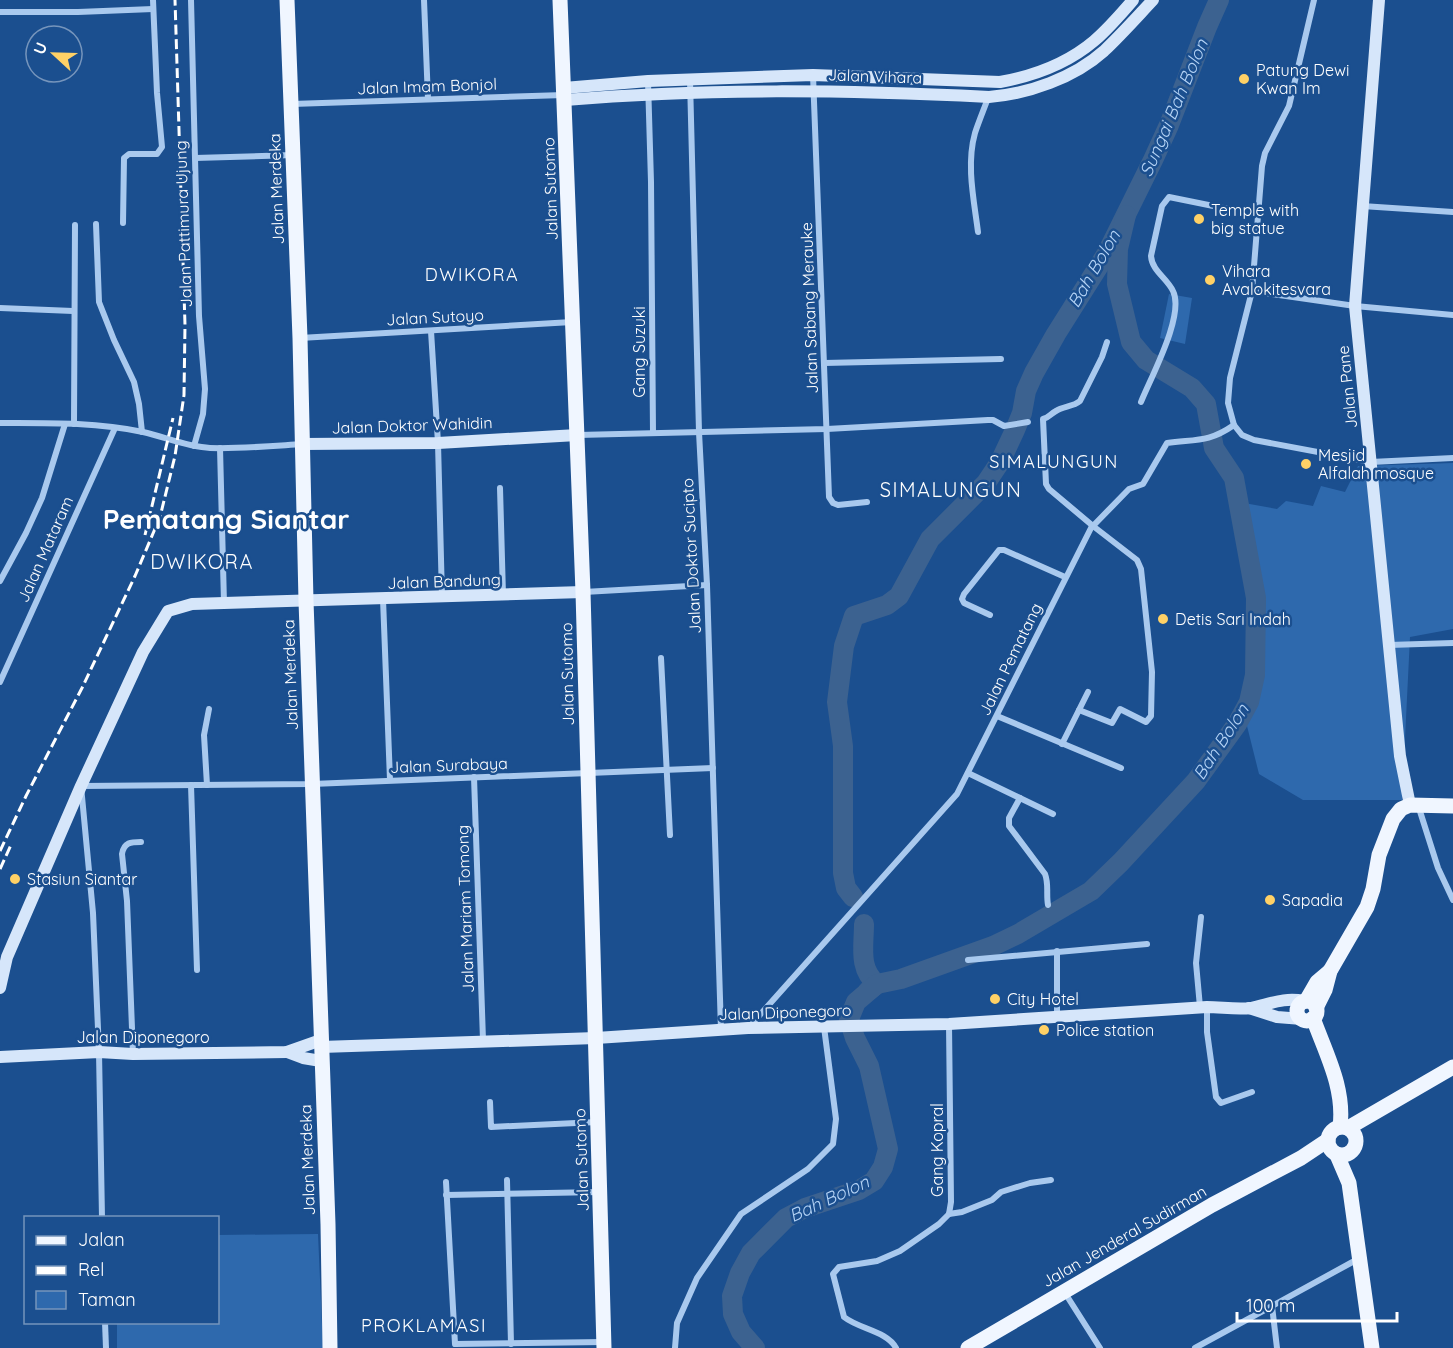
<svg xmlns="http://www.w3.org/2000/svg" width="1453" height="1348" font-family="Quicksand,sans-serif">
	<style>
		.green { fill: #2e69ad }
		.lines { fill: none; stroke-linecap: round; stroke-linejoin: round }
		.river { stroke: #3c6290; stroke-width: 20 }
		.street { stroke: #a9c9ee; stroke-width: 6 }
		.secondary { stroke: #d6e6fa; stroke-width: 12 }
		.primary { stroke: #f0f6ff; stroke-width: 15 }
		.rail { stroke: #fff; stroke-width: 3; stroke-dasharray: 10 4.5; stroke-linecap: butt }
		.poi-dot { fill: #ffd166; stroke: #1b4f8f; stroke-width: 2 }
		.labels { text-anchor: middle; stroke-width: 5; stroke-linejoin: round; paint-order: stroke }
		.poi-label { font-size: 16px; fill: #fff; stroke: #1b4f8f; text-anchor: start }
		.street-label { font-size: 16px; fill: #fff; stroke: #1b4f8f }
		.water-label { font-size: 18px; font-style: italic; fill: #b5d3f5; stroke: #1b4f8f }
		.neighbourhood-label { font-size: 18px; letter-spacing: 1.5px; fill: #fff; stroke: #1b4f8f }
		.quarter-label { font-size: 20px; letter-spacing: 1.5px; fill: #fff; stroke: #1b4f8f }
		.town-label { font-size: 28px; font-weight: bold; fill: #fff; stroke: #1b4f8f }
	</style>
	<rect width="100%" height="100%" fill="#1b4f8f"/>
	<!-- green -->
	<g class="green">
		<polygon points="1169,294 1192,298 1185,344 1160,338"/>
		<polygon points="1453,463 1453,629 1410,637 1402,800 1303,800 1259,774 1246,722 1260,673 1261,603 1244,503 1277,509 1286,501 1313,506 1321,486 1345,492 1358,466"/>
		<polygon points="318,1234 323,1348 117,1348 117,1323 218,1322 218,1235"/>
	</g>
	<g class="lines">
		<!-- river -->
		<g class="river">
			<polyline points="853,897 846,888 843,873 843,746 837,702 844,646 854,616 887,605 899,596 930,539 986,483 1000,462 1015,430 1022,413 1026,391 1034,373 1056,334 1107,253 1153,160 1169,125 1207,27 1219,0"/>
			<path d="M864,924C864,946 858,969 877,984L868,991"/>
			<polyline points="755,1348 741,1332 733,1314 732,1296 740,1273 751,1253 786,1218 805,1208 859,1190 874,1181 883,1167 888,1149 869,1066 855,1038 849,1019 856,1002 877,984 901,979 993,946 1018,934 1091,891 1121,862 1196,781 1237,724 1249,702 1255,675 1256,598 1234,478 1214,448 1206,404 1192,388 1146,360 1131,342 1117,284 1118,249 1126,215"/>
		</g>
		<!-- street -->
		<g class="street">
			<polyline points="191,0 199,316 205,389 203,414 194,446"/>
			<polyline points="424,0 428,99"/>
			<polyline points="1314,0 1289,106 1265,153 1262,166 1252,291 1230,378 1228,403 1234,425 1242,435 1254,440 1371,462 1453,458"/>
			<polyline points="0,12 78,12 153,9"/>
			<polyline points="813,75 829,497 833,503 838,505 867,502"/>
			<polyline points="690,80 699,432 707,585 721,1030"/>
			<polyline points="648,81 651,182 653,433"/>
			<polyline points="292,104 564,95"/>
			<polyline points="195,158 293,155"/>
			<polyline points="1362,206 1453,212"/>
			<polyline points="123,223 124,158 129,154 157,154 162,147 157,93 153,0"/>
			<polyline points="96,224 99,302 114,340 134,382 139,404 142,432"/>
			<path d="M978,232C974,200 966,165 975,133C979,121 984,109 988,98"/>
			<polyline points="1252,291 1355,306 1453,315"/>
			<polyline points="0,308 73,311"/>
			<polyline points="431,331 438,443 442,597"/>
			<polyline points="300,338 572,322"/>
			<polyline points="824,363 1001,359"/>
			<path d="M1141,402C1151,377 1185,315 1173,291C1167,278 1152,271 1151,256L1162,206L1169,197L1238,211"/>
			<path d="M0,423C47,423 96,422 143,432C165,437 187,447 210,448C240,449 272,446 302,444"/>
			<polyline points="74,424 75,225"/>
			<polyline points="578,435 827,429 988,420 993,420 1004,426 1028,422"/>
			<polyline points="220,448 224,603"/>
			<polyline points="500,488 503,595"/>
			<polyline points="0,581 26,533 42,498 65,424"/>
			<polyline points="584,592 707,585"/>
			<polyline points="383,599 390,780"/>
			<polyline points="990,615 964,603 962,599 964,594 999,550 1004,550 1065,577"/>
			<polyline points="1389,645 1453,643"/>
			<polyline points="661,658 670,835"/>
			<polyline points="0,682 115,428"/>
			<path d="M1079,710L1112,723L1120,709L1146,722L1151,716L1152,672L1141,569L1137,560L1093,526L1049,489L1046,484L1043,419C1050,417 1050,414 1056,411C1063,406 1073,407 1080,401L1102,357L1107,342"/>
			<polyline points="997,716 1121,768"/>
			<polyline points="1062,744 1088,692"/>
			<polyline points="968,773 1053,814"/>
			<polyline points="474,777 483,1040"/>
			<polyline points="191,785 197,970"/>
			<polyline points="207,785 204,735 209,709"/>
			<path d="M1020,798L1009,818V826L1045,874C1049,884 1046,894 1048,905"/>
			<polyline points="1418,805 1438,868 1453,900"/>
			<polyline points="1057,951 1057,1017"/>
			<polyline points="968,960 1147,944"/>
			<polyline points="1200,1007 1196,963 1201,917"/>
			<polyline points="1207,1007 1207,1032 1216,1097 1221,1103 1252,1092"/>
			<path d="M750,1026L957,794L1091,528L1129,489L1143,484L1167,443C1196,439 1208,443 1234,425"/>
			<path d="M133,1054L127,901L122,854C124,842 131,842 141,842"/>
			<polyline points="490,1102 491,1127 597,1122"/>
			<polyline points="507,1180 511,1344"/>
			<polyline points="446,1182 455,1344 604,1342"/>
			<polyline points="446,1195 599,1192"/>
			<polyline points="949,1214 962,1212 992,1200 1001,1192 1030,1183 1051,1180"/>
			<polyline points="102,1218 99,1052 93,913 81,786 312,784 713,768"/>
			<polyline points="1065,1293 1100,1348"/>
			<polyline points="1272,1306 1277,1348"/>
			<polyline points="105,1322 106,1348"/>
			<polyline points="675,1348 677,1323 697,1278 741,1214 808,1169 833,1144 836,1119 824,1027"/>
			<path d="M896,1348C887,1331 859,1329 844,1317L833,1274L839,1267L877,1261L900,1251L939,1224L949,1214L951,1202L949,1024"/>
			<polyline points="1195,1348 1358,1259"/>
		</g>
		<!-- secondary -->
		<g class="secondary">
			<polyline points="1379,0 1355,306 1400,756 1410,805"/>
			<path d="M564,88L648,81L813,75L1000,82C1033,76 1068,63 1094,41C1108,29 1121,14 1133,0"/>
			<path d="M565,100C706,88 847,90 989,97C1028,94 1074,78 1104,51C1121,35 1137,17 1153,0"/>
			<polyline points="302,444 438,443 577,435"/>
			<polyline points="0,988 7,957 81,786 143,652 168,611 192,604 583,592"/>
			<polyline points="1249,1008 1277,1017 1302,1019"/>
			<path d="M321,1047L596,1038L748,1028L949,1024L1207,1007C1221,1007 1237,1010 1251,1008C1270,1004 1284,997 1304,1001"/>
			<polyline points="287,1052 303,1058 321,1061"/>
			<polyline points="0,1057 99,1052 133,1054 287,1052 321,1040"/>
		</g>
		<!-- primary -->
		<g class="primary">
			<polyline points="287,0 300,338 306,601 328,1224 330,1348"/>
			<polyline points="560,0 583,592 604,1348"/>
			<polyline points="1306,1001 1317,982 1330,971"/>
			<circle cx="1307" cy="1011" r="10"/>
			<polyline points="1316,1008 1325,990 1330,971 1367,907 1373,889 1379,855 1393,819 1401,809 1410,805 1453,806"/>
			<path d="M1313,1018C1326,1054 1345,1088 1340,1127"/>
			<circle cx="1342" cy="1141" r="14"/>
			<polyline points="1348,1128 1453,1067"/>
			<polyline points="1337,1155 1349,1183 1372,1348"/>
			<polyline points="968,1348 1212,1205 1301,1158 1328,1140"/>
		</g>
		<!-- rail -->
		<g class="rail">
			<polyline points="145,535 173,418"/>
			<polyline points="0,851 26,796 82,688 135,576 160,517 175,456 184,395 185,325 175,0"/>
			<polyline points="0,869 11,845"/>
		</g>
	</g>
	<!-- markers -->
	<g class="poi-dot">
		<circle cx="1244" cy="79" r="6"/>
		<circle cx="1199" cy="219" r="6"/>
		<circle cx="1210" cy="280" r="6"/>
		<circle cx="1306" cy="464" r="6"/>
		<circle cx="1163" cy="619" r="6"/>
		<circle cx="15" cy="879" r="6"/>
		<circle cx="1270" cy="900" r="6"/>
		<circle cx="995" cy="999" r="6"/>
		<circle cx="1044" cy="1030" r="6"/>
	</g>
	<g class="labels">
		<!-- poi labels -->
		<g class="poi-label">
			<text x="1256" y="76">Patung Dewi<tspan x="1256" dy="18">Kwan Im</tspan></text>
			<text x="1211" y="216">Temple with<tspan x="1211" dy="18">big statue</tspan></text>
			<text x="1222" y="277">Vihara<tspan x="1222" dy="18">Avalokitesvara</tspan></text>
			<text x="1318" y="461">Mesjid<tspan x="1318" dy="18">Alfalah mosque</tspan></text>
			<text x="1175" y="625">Detis Sari Indah</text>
			<text x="27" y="885">Stasiun Siantar</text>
			<text x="1282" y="906">Sapadia</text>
			<text x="1007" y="1005">City Hotel</text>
			<text x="1056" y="1036">Police station</text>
		</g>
		<!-- street labels -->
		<g class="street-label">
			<text transform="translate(875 76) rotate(2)" y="6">Jalan Vihara</text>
			<text transform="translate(427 86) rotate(-2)" y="6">Jalan Imam Bonjol</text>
			<text transform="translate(276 189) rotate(-92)" y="6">Jalan Merdeka</text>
			<text transform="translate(550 189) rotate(-92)" y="6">Jalan Sutomo</text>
			<text transform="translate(183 224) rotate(-92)" y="6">Jalan Pattimura Ujung</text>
			<text transform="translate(809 308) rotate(-92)" y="6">Jalan Sabang Merauke</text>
			<text transform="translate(435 317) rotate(-3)" y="6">Jalan Sutoyo</text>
			<text transform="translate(639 352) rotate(-90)" y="6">Gang Suzuki</text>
			<text transform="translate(1347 387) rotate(-96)" y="6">Jalan Pane</text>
			<text transform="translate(412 425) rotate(-2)" y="6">Jalan Doktor Wahidin</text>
			<text transform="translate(45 549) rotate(-66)" y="6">Jalan Mataram</text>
			<text transform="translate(691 556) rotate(-93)" y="6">Jalan Doktor Sucipto</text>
			<text transform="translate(444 581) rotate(-2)" y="6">Jalan Bandung</text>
			<text transform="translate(1010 659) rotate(-64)" y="6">Jalan Pematang</text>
			<text transform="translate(567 674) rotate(-91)" y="6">Jalan Sutomo</text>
			<text transform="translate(290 675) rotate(-92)" y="6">Jalan Merdeka</text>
			<text transform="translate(449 765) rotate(-2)" y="6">Jalan Surabaya</text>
			<text transform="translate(465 909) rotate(-92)" y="6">Jalan Mariam Tomong</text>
			<text transform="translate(785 1012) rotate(-2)" y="6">Jalan Diponegoro</text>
			<text x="143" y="1043">Jalan Diponegoro</text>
			<text transform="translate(937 1150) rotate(-90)" y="6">Gang Kopral</text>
			<text transform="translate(307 1160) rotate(-92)" y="6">Jalan Merdeka</text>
			<text transform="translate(581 1160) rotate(-92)" y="6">Jalan Sutomo</text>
			<text transform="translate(1124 1236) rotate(-30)" y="6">Jalan Jenderal Sudirman</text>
		</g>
		<!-- water labels -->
		<g class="water-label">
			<text transform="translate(1174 108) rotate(-67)" y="6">Sungai Bah Bolon</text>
			<text transform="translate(1094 269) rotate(-60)" y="6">Bah Bolon</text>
			<text transform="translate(1221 742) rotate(-57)" y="6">Bah Bolon</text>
			<text transform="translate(829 1199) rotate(-25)" y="6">Bah Bolon</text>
		</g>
		<!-- neighbourhood labels -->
		<g class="neighbourhood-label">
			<text x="472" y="281">DWIKORA</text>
			<text x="1054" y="468">SIMALUNGUN</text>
			<text x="424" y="1332">PROKLAMASI</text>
		</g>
		<!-- quarter labels -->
		<g class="quarter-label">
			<text x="951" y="497">SIMALUNGUN</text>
			<text x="202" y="569">DWIKORA</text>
		</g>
		<!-- town labels -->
		<g class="town-label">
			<text x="226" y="529">Pematang Siantar</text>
		</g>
	</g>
	<!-- legend -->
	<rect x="24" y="1216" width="195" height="108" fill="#1b4f8f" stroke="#7695bc" stroke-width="1.5"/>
	<rect x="36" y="1236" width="30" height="9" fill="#f0f6ff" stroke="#7695bc" stroke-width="1.5"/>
	<text x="78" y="1246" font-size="18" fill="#ffffff">Jalan</text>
	<rect x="36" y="1266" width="30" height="9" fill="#ffffff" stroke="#7695bc" stroke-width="1.5"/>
	<text x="78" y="1276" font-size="18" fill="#ffffff">Rel</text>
	<rect x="36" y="1291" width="30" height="18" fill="#2e69ad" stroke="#7695bc" stroke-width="1.5"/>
	<text x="78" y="1306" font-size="18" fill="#ffffff">Taman</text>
	<!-- north arrow -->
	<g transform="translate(54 54) rotate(292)"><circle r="28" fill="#1b4f8f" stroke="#7695bc" stroke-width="1.5"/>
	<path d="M0-4.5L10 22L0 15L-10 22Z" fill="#ffd166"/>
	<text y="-9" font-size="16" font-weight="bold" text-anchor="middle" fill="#ffffff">U</text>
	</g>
	<!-- scale -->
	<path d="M1237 1312v9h160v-9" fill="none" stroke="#ffffff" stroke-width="3"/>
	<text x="1246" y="1312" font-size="18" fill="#ffffff" stroke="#1b4f8f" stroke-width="4.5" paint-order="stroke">100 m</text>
</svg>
